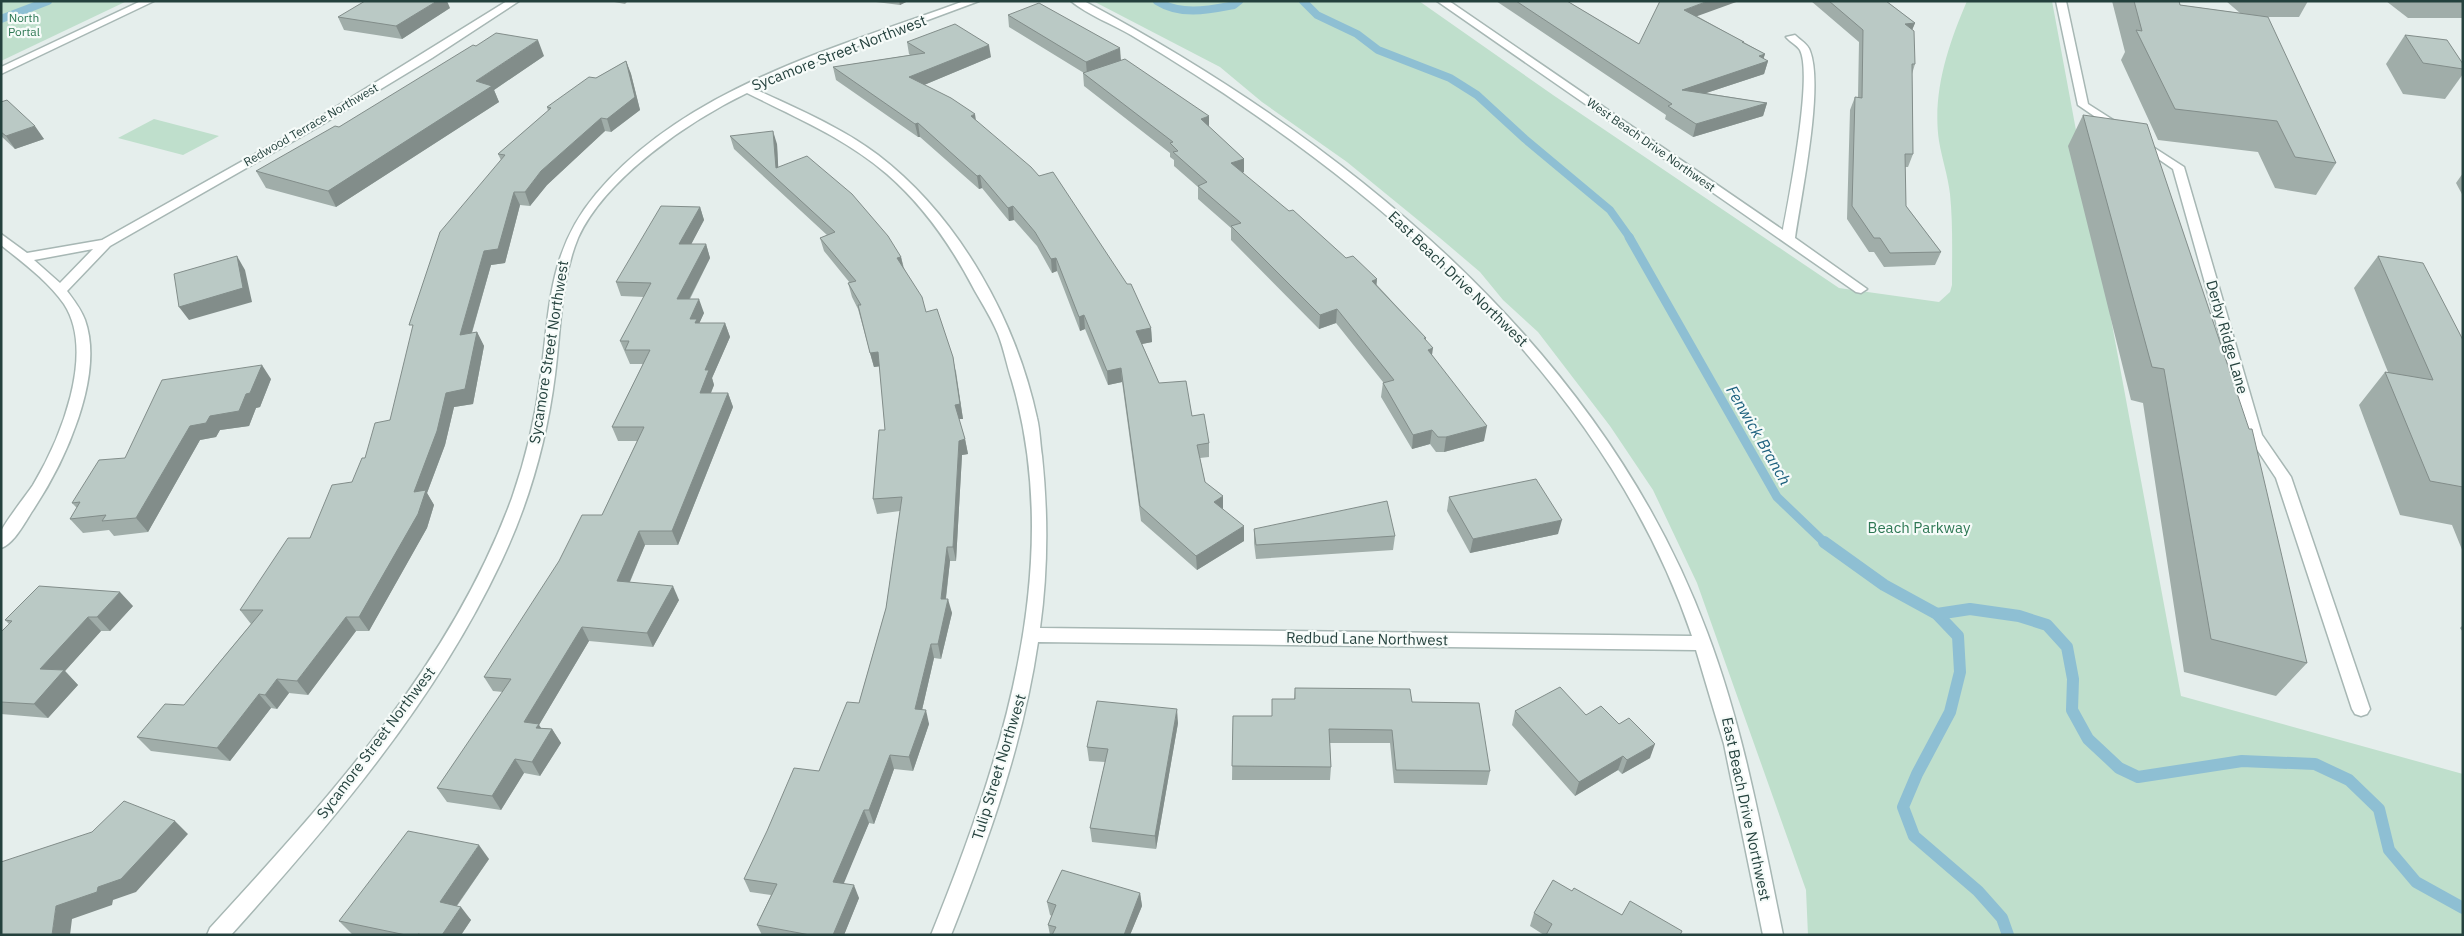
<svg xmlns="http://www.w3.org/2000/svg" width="2464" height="936" font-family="'IBM Plex Sans',sans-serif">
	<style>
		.green { fill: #bfdfcc }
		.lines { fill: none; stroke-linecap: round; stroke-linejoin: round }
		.stream-far2 { stroke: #8ebfd3; stroke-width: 8 }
		.stream-far1 { stroke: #8ebfd3; stroke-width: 9 }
		.stream { stroke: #8ebfd3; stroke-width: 12 }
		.minor-casing { stroke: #a7b7b4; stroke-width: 3 }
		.minor { fill: #fff; fill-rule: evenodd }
		.wall { fill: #a0ada9 }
		.shaded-wall { fill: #828d8a }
		.building { fill: #bac9c5; stroke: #828d8a }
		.labels { text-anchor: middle; stroke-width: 4.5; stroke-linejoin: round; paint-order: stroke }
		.far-park-label { font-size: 12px; fill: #2e7854; stroke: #f6fbf9 }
		.far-street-label { font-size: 12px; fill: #24413d; stroke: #f6fbf9 }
		.street-label { font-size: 15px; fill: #24413d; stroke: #f6fbf9 }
		.park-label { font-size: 15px; fill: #2e7854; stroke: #f6fbf9 }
		.water-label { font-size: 16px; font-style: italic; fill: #1d617e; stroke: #f6fbf9 }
	</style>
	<rect width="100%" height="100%" fill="#e5eeec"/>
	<!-- green -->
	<g class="green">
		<polygon points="1,1 127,1 1,61"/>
		<path d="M1093,1H1419L1553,95L1839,288L1939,302L1950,292L1952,285C1952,255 1953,223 1950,194C1948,176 1942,159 1939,141C1932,93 1948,45 1967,1H2052L2181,696L2463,774V935H1808L1806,890L1697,583L1653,490L1610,426L1538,332L1503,300L1480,272L1440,238L1347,162L1262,102L1220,67Z"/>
		<polygon points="154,119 219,136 183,155 118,138"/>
	</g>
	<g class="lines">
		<!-- stream-far2 -->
		<g class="stream-far2">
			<path d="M1157,1C1181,16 1208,10 1234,5L1239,1"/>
			<polyline points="1303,1 1317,15 1357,34 1378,50 1450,78 1477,95 1525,139 1610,210 1630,238"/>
			<polyline points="1,19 48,1"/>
		</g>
		<!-- stream-far1 -->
		<polyline class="stream-far1" points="1629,237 1777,497 1825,543"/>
		<!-- stream -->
		<g class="stream">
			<polyline points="1824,542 1884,585 1937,614 1958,636 1960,672 1950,712 1917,774 1903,807 1914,836 1978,891 2002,918 2008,935"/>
			<polyline points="1937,614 1970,609 2019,616 2047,625 2067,647 2073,679 2072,710 2088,739 2119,768 2138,777 2242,761 2315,764 2349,780 2379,809 2389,850 2416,882 2463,908"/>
		</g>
		<defs>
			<g id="minor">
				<polygon points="141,1 154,1 1,74 1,67"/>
				<path d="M507,1H519L432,58L318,127L110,246L67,291C73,299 81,309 85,320C105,376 64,464 33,510C25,522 14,544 1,548C1,543 0,537 1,532C2,526 27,494 33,485C60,440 96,353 64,304C48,281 22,262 1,245V234L27,253L102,240L310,123ZM93,249L60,283L34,260Z"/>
				<path d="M964,1H979L828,57L755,89C797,109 841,127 878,155C959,217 1016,320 1037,418C1040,430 1040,443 1042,456C1048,513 1048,571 1040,628L1692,636C1617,415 1442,244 1254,114C1214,86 1173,60 1131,35C1112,24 1088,15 1071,1H1084C1346,142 1600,345 1707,632C1744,729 1762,833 1783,935H1763L1724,744L1696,650L1038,642C1023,744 989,839 951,935H931C1001,762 1066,567 1012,381C1007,366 1004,349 998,334C992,319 983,305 975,291C952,247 925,207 887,174C845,138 795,117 747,93C689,121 605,178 578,238C560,282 561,329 555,375C547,439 529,503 501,562C435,702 334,820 231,935H207L210,928C328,799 451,665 512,498C526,458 536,415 541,374C550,305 549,250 596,194C687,86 837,48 964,1Z"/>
				<path d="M1437,1H1449L1783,230C1789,198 1813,75 1800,50C1797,45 1790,42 1786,37L1795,35C1800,40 1808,44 1810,51C1824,87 1801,196 1795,238L1867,289L1861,293L1856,292Z"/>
				<polygon points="2056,1 2066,1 2088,104 2124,127 2124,131 2116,131 2078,105"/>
				<polygon points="2139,138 2184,167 2262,435 2291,477 2370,709 2367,714 2361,716 2355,714 2352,709 2276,478 2248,436 2173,169 2135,143 2133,141"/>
			</g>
		</defs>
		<!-- minor casing -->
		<use href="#minor" class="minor-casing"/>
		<!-- minor -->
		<use href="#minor" class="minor"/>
	</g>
	<!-- wall -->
	<g class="wall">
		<polygon points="609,1 628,1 625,4"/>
		<polygon points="868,1 908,1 900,5"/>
		<polygon points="1496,1 1567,1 1639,44 1697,16 1765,54 1763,59 1768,61 1764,74 1706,93 1767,103 1763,116 1693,137 1665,119 1666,115"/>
		<polygon points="1811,1 1886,1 1915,23 1912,30 1915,64 1912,74 1913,154 1908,167 1905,167 1906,206 1941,252 1935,265 1884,267 1874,252 1869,252 1847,219 1850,110 1855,97 1858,97 1859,42"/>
		<polygon points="2112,1 2179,1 2180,5 2240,13 2226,1 2308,1 2299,17 2266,17 2336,163 2316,195 2275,188 2258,152 2158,140 2121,60 2125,52"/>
		<polygon points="2386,1 2463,1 2463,18 2408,18"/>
		<polygon points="450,8 402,39 344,30 338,17"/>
		<polygon points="1008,15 1121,60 1209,127 1244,159 1244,172 1242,173 1377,285 1426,338 1426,340 1432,355 1484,441 1444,452 1436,452 1430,444 1412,449 1381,397 1383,382 1336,323 1319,329 1231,240 1231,228 1198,199 1198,187 1174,166 1174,160 1170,157 1170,153 1084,86 1083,73 1084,73 1009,27"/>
		<polygon points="2405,35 2463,64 2463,74 2445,99 2403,94 2386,64"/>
		<polygon points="907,42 991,57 924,85 976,121 1151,328 1152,342 1142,344 1159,383 1192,416 1209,443 1209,457 1200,458 1205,482 1244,541 1197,570 1141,521 1122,382 1108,385 1085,329 1080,331 1057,271 1052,273 1037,246 1014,220 1009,221 982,188 979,189 920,137 918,137 836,80 833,67 910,55 909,54"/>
		<polygon points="544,56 494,90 499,102 336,207 266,188 256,171 339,127"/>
		<polygon points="626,61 631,74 640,110 611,132 605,131 547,185 530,206 520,205 505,263 491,265 472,333 477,332 484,346 473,404 454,407 445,445 427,493 434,505 427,528 369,631 356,631 308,695 289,693 277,709 271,708 230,761 151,751 137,737 184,705 251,624 240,610 310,538 352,482 365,458 390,420 501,160 498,154 548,111 547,107 596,78"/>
		<polygon points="1,102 44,139 15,149 1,136"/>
		<polygon points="2083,115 2307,663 2276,696 2184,672 2143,403 2131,400 2068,146"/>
		<polygon points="730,136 777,144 778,167 901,257 904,268 926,312 956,371 963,419 959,419 965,439 968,454 962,455 956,561 950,561 946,599 952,613 941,659 934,658 922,710 929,724 913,771 894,769 874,824 869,823 843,883 859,898 844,935 762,935 757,925 771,895 750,892 744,879 819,771 859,703 886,608 900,511 877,514 873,499 885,430 880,366 874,367 858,309 852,297 848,283 850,283 824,251 820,238 827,235 734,149"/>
		<polygon points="2463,173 2463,196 2456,183"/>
		<polygon points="700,207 704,220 691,244 706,244 710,258 690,299 704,313 699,323 725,323 730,337 712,378 714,385 711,393 728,393 733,407 678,545 645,545 630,582 679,600 653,647 589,641 539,725 541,728 552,729 561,743 540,776 524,773 501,810 447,802 437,788 503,692 493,691 484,677 602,515 637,441 618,441 612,427 643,364 630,364 620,341 644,297 621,296 616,282"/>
		<polygon points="2378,256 2463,340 2463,552 2452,525 2400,515 2359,405 2385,372 2388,372 2354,288"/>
		<polygon points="271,379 260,407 256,408 249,426 220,430 216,437 200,440 148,532 114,536 109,530 83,533 70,519 77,508 72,503 125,458"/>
		<polygon points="1449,497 1558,534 1470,553 1447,511"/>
		<polygon points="1254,529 1395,536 1393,550 1256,559 1254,543"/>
		<polygon points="133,606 110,631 101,631 65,671 78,685 48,718 1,714 1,632 9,624 5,620"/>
		<polygon points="2463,625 2463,632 2460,628"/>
		<polygon points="1295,688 1412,702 1490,771 1487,785 1394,783 1390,743 1330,743 1331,767 1330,780 1232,780 1233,716 1272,716 1272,699 1294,699"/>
		<polygon points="1515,711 1586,715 1650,758 1622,774 1618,770 1575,796 1512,725"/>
		<polygon points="1178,723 1156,849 1092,842 1090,828 1105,762 1089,761 1087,747"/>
		<polygon points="489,859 457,906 471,920 461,935 357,935 352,934 339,921"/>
		<polygon points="1572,891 1622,915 1680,935 1544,935 1530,926 1534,913"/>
		<polygon points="1140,893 1142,906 1130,935 1050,935 1048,925 1052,916 1050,915 1047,902"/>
	</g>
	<!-- shaded-wall -->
	<g class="shaded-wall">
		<polygon points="437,1 447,1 450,8 402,39 396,26"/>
		<polygon points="899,1 908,1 900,5"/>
		<polygon points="1708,1 1739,1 1681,22 1684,10"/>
		<polygon points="1915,23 1910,35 1905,24"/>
		<polygon points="538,40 544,56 494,90 499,102 336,207 328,191 476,81"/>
		<polygon points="989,45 991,57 912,90 909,77"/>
		<polygon points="1120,48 1121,61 1087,75 1086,62"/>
		<polygon points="1765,54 1762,63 1768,61 1764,74 1679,102 1682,90"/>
		<polygon points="626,61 631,74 640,110 611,132 607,119"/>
		<polygon points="1767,103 1763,116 1693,137 1696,124"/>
		<polygon points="975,114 977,127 971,116"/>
		<polygon points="1209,116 1209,129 1201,119"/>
		<polygon points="601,118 605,131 547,185 530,206 525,192 541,171"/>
		<polygon points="918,123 920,137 918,137 915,124"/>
		<polygon points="35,126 44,139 15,149 6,136"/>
		<polygon points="773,131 777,144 779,181 776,168"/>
		<polygon points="1244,159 1244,172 1231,176 1231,163"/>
		<polygon points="980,175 982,188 979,189 977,176"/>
		<polygon points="514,192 520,205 505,263 491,265 467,349 460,335 484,251"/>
		<polygon points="1013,206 1014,220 1009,221 1008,208"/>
		<polygon points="700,207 704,220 684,258 679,244"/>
		<polygon points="706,244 710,258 682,313 677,299"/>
		<polygon points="237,256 245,270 252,302 189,320 179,307"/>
		<polygon points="901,257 904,271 897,258"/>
		<polygon points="1056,258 1057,271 1052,273 1051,259"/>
		<polygon points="1377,279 1376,293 1372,281"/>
		<polygon points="699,299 704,313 699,324 702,333 690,319"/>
		<polygon points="1337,309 1336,323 1319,329 1320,315"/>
		<polygon points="1084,315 1085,329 1080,331 1079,317"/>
		<polygon points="725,323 730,337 712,378 714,385 705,407 700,393 705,370"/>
		<polygon points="1151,328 1152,342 1137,345 1136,331"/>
		<polygon points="477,332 484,346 473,404 454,407 445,445 427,493 434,505 427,528 369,631 359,617 446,393"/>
		<polygon points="1433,348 1431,362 1428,350"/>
		<polygon points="878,352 882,366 874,367 870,353"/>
		<polygon points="953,357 963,419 958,419 955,405"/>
		<polygon points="262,365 271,379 260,407 256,408 249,426 220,430 216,437 200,440 148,532 136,518 190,426 210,416 246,394"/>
		<polygon points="1121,368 1122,382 1108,385 1107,371"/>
		<polygon points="728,393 733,407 678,545 672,531"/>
		<polygon points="1487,426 1484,441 1444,452 1446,437"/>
		<polygon points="1432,430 1430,444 1412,449 1413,435"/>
		<polygon points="965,439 968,454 962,455 956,561 953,547 959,441"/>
		<polygon points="1223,496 1223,511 1214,502"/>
		<polygon points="1562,520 1558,534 1470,553 1473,539"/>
		<polygon points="1244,526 1244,541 1197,570 1196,556"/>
		<polygon points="639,531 645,545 624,595 617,581"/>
		<polygon points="947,547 950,561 944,613 941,599"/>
		<polygon points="673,586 679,600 653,647 647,633"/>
		<polygon points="120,592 133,606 110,631 97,617"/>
		<polygon points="948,599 952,613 941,659 938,644"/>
		<polygon points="88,617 101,631 65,671 78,685 48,718 34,704 40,669"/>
		<polygon points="346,617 356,631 308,695 297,681"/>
		<polygon points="582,627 589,641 539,725 547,738 524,722"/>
		<polygon points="931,644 934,658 919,723 915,709"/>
		<polygon points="277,679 289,693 277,709 265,695"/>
		<polygon points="259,694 271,708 230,761 217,748"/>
		<polygon points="1177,709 1178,723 1156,849 1155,836"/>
		<polygon points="926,710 929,724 913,771 909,757"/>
		<polygon points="552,729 561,743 540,776 532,762"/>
		<polygon points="1655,744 1650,758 1622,774 1627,760"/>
		<polygon points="890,755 894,769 874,824 869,810"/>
		<polygon points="1623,756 1618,770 1575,796 1579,782"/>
		<polygon points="515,759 524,773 501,810 492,796"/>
		<polygon points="864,810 869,823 839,895 833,882"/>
		<polygon points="175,821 188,834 136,892 113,900 112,905 72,919 70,935 52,935 56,906 98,887"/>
		<polygon points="479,845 489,859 450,915 440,902"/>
		<polygon points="854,885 859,898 844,935 833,935"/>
		<polygon points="1140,893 1142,906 1130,935 1124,935"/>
		<polygon points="461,907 471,920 461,935 442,935"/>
	</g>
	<!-- building -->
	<g class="building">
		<polygon points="365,1 437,1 396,26 338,17"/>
		<polygon points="1516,1 1567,1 1639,44 1660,1 1708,1 1684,10 1744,42 1742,42 1765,54 1759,56 1768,61 1682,90 1767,103 1696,124 1668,106 1672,104"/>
		<polygon points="1829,1 1886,1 1915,23 1905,24 1914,31 1915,64 1912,64 1913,154 1905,154 1906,206 1941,252 1890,253 1880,238 1874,238 1852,206 1855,97 1862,98 1863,30"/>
		<polygon points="2134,1 2179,1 2180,5 2268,17 2336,163 2295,157 2277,121 2175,109 2136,30 2142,31"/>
		<polygon points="1039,3 1120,48 1086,62 1008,15"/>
		<polygon points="955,24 989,45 909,77 951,98 975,114 971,116 1031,167 1039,176 1053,172 1127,284 1131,284 1151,328 1136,331 1159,383 1186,381 1192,416 1204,414 1209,443 1197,445 1205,482 1223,496 1214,502 1244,526 1196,556 1140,506 1121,368 1107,371 1084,315 1079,317 1056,258 1051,259 1035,232 1013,206 1008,208 980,175 977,176 918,123 915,124 833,67 925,53 907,42"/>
		<polygon points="496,33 538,40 476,81 492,86 328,191 256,171 335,126 339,127 473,45 476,46"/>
		<polygon points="2405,35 2447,40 2463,64 2463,69 2423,63"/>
		<polygon points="1125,59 1209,116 1201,119 1244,159 1231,163 1289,211 1293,210 1346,258 1353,256 1377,279 1372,281 1426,338 1424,338 1433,348 1428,350 1487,426 1446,437 1438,437 1432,430 1413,435 1383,383 1394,380 1337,309 1320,315 1231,226 1241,223 1198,186 1207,182 1173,152 1178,151 1170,143 1173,142 1083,73"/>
		<polygon points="626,61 635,97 607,119 601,118 541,171 525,192 514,192 498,249 484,251 460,335 477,332 465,389 446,393 437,431 414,492 426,490 418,514 359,617 346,617 297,681 277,679 265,695 259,694 217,748 137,737 165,704 184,705 263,610 240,610 288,538 310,538 332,485 352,482 362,458 365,458 375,423 390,420 413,325 409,325 440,232 505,155 498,154 551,108 547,107 589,77 596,78"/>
		<polygon points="7,100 35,126 6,136 1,132 1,102"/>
		<polygon points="2083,115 2147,124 2249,429 2252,429 2307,663 2211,639 2164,369 2152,367"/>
		<polygon points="773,131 776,168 807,156 852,194 888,236 901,257 897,258 922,297 926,312 937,309 953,357 960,404 955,405 965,439 959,441 953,547 947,547 941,599 948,599 938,644 931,644 915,709 926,710 909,757 890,755 869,810 864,810 833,882 854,885 833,935 810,935 757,925 777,884 744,879 767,831 794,768 819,771 847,702 859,703 886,608 902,497 873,499 879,430 885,430 878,352 870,353 858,305 861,305 848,283 856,281 820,238 835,232 730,136"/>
		<polygon points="661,206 700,207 679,244 706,244 677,299 699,299 690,319 697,319 695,323 725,323 705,370 709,370 700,393 728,393 672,531 639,531 617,581 673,586 647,633 582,627 524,722 539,724 536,728 552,729 532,762 515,759 492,796 437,788 511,679 484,677 559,561 582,515 602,515 644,427 612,427 650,350 625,350 629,341 620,341 651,283 616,282"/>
		<polygon points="237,256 243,288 179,307 174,274"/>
		<polygon points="2378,256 2423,263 2463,340 2463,487 2430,481 2385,372 2433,380"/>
		<polygon points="262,365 250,393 246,394 239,411 210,416 206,423 190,426 136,518 102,521 106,515 70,519 80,502 72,503 99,460 125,458 162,380"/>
		<polygon points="1536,479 1562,520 1473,539 1449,497"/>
		<polygon points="1387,501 1395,536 1256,545 1254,529"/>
		<polygon points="39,586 120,592 97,617 88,617 40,669 64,670 34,704 1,702 1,632 12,621 5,620"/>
		<polygon points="1560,687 1586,715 1601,706 1619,724 1629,718 1655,744 1627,760 1623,756 1579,782 1515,711"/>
		<polygon points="1295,688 1410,689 1412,702 1479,703 1490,771 1396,770 1392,730 1329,729 1331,767 1232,766 1233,716 1272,716 1272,699 1295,699"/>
		<polygon points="1097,701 1177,709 1155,836 1090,828 1108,749 1087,747"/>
		<polygon points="124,801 175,821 121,879 98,887 97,892 56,906 52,935 1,935 1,862 92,832"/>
		<polygon points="408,831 479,845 440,902 461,907 442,935 423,935 418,934 417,935 406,935 339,921"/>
		<polygon points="1062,870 1140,893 1124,935 1052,935 1056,927 1048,925 1056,905 1047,902"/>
		<polygon points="1553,880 1572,891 1574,888 1622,915 1630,901 1682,931 1680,935 1546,935 1552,924 1534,913"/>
	</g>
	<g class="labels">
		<!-- far-park labels -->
		<g class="far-park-label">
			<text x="24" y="22">North<tspan x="24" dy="14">Portal</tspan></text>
		</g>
		<!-- far-street labels -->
		<g class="far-street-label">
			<text transform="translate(311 125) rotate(-30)" y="4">Redwood Terrace Northwest</text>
			<text transform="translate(1651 145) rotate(35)" y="4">West Beach Drive Northwest</text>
		</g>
		<!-- street labels -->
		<g class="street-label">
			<text transform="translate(839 53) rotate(-21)" y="5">Sycamore Street Northwest</text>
			<text transform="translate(1458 279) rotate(44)" y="5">East Beach Drive Northwest</text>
			<text transform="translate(2227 337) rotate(74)" y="5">Derby Ridge Lane</text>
			<text transform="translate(549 352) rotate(-81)" y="5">Sycamore Street Northwest</text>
			<text transform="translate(1367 639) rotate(1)" y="5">Redbud Lane Northwest</text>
			<text transform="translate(376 743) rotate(-53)" y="5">Sycamore Street Northwest</text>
			<text transform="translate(999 767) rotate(-73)" y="5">Tulip Street Northwest</text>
			<text transform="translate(1746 809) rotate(78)" y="5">East Beach Drive Northwest</text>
		</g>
		<!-- park labels -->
		<g class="park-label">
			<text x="1919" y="533">Beach Parkway</text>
		</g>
		<!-- water labels -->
		<g class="water-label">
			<text transform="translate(1759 435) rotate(60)" y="6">Fenwick Branch</text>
		</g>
	</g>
	<!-- border -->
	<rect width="2464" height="936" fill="none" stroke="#24413d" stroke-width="5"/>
</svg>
